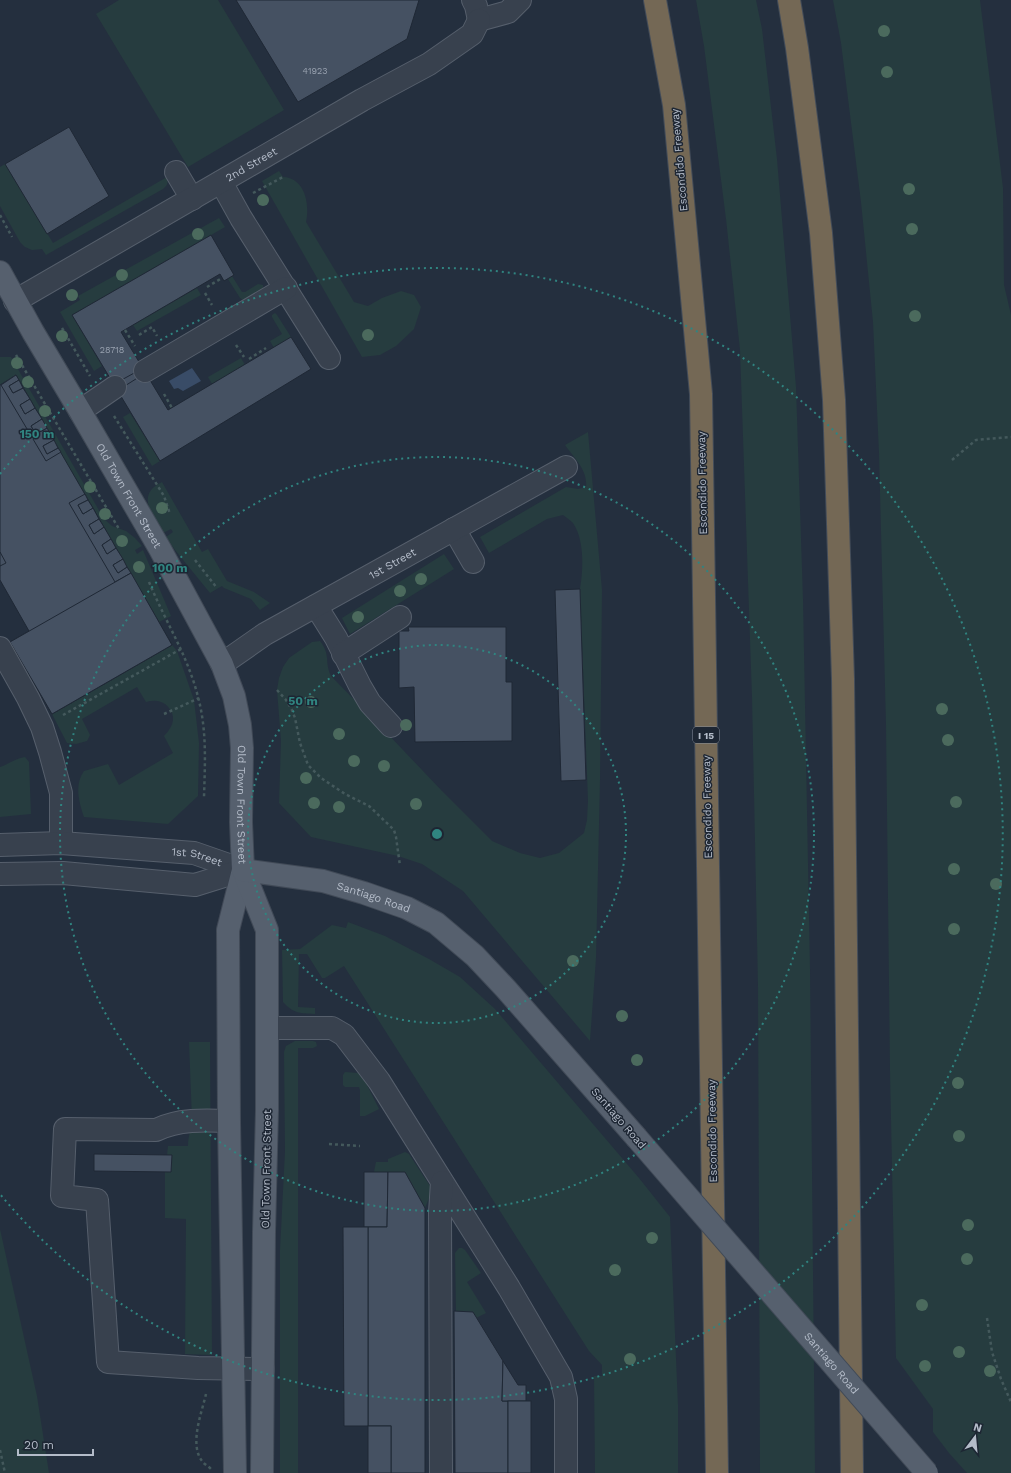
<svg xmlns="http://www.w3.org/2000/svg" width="1011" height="1473" font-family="'Work Sans',sans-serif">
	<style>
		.green { fill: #263c3f }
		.water { fill: #394c67 }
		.building { fill: #455162; stroke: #1f2835 }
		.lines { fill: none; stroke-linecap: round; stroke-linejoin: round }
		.minor-casing { stroke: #565f6c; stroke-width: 24 }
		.major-casing { stroke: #414a57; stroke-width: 24 }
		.highway-casing { stroke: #434c59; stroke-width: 24 }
		.path { stroke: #44595c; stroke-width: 2.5; stroke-dasharray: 3 3; stroke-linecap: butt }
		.minor { stroke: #38414e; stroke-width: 22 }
		.major { stroke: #56606e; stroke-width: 22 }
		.highway { stroke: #746855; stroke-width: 22 }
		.major-bridge-casing { stroke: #414a57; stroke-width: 24; stroke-linecap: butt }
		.major-bridge { stroke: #56606e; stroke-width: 22 }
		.tree { fill: #4b6a5d }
		.ring { fill: none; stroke: #308480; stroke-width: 2; stroke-dasharray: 2 4 }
		.labels { text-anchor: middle; stroke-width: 3; stroke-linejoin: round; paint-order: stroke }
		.number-label { font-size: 9px; fill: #98a1af }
		.shield { fill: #1d2633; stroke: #878f9c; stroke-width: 1 }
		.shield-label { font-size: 10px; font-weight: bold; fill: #b4bcc9 }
		.street-label { font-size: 11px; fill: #b4bcc9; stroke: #1d2633 }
		.centre { fill: #308480; stroke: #1d2633; stroke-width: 2 }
		.ring-label { font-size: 12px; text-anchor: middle; font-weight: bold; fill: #308480; stroke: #1d2633; stroke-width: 3; stroke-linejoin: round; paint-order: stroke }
	</style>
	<rect width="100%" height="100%" fill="#242f3e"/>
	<!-- green -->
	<g class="green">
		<polygon points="119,0 218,0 284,110 188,167 96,14"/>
		<polygon points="696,0 756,0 762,29 777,159 796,387 803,599 810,969 815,1473 760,1473 758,986 752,697 740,350 726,219 704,46"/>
		<polygon points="833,0 980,0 1003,188 1004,285 1011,315 1011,1473 967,1473 949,1453 933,1432 933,1409 896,1358 890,1071 886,725 879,453 873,322 861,202 841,43"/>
		<path d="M5,164L53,243L167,177C168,183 168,185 163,189L46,255L42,249L32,250L25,247L20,242L0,206V167Z"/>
		<path d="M279,171L283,177C305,178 310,204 306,222L354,302L368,306L382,298L401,291L414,295L421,307L414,329L396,346L380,355L362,357L262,181Z"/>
		<polygon points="219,218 225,227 72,315 102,366 94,371 60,312 80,300 78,296"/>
		<polygon points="232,276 242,292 245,292 258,284 263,285 263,290 243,300 240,298 228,279"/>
		<polygon points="197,288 201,295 137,331 133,325"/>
		<polygon points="275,313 277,315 291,337 274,348 270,341 282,334 272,317 272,315"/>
		<polygon points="0,357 11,357 104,519 112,526 126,531 135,538 142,546 135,550 137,554 143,550 171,616 159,622 16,376 0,385"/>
		<polygon points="241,358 245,365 212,384 208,377"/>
		<polygon points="130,413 160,461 152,466 123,417"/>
		<path d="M588,432L602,590L600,780L596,958L590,1041L463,891L422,864L398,856L311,837L279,803L281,741L277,690L279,678L283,667L289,658L312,642L320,641C331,655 324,662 331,676L384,730L442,791L492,841L520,853L540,858L559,853L584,833L587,820L588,801L580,589C583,570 585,541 573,523C570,520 566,517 563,515L547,519L489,553L480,537L566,487L578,489L586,487C588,470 574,458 565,445Z"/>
		<path d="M162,482L202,552L208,549L227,581L254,592L270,603L260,610L251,599L224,588L222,586L210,593L175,550L166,537L173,532L171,529L163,533C153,515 135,495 162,482Z"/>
		<polygon points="444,554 454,569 350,634 342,618"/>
		<path d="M172,645L177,651L194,700L199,743L198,796L168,824L84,817C79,802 74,785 84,771L108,764L119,785L173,753L164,736C172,728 177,718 169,708C167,705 164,703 161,702C156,700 151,701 146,702L137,687L82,719L90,735L87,741L76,744L67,743L52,714Z"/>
		<path d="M25,757L29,762L31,814L0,817V767C9,764 16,758 25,757Z"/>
		<path d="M348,922L385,936L429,959L460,977L495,1009L639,1178L670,1217L678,1405V1473H595L594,1376H602V1365L589,1351L344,966L325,978H322L307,954H299L298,1007L315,1008V1014C300,1013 294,1014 283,1002L282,950L300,949L332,925L346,928Z"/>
		<polygon points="295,1041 313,1041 316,1042 317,1046 313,1048 298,1048 298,1473 280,1473 280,1250 285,1151 284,1052 286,1046"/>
		<path d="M189,1042H210L212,1355L185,1354L186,1219L165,1218V1172H171L172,1156L167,1155L168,1146H188C188,1137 191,1129 192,1120Z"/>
		<polygon points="345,1072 358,1073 362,1075 379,1109 365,1116 360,1116 360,1090 359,1087 345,1087 343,1085 343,1075"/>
		<polygon points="405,1152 409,1154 430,1186 431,1193 425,1208 405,1172 374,1172 376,1162 388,1162 388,1159"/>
		<polygon points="0,1229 37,1396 49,1473 0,1473"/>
		<polygon points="459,1248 462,1248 465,1250 481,1273 467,1282 486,1313 476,1318 473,1312 456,1311 455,1253"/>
	</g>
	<!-- water -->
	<polygon class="water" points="192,368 201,381 183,391 178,388 174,389 169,381"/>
	<!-- building -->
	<g class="building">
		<polygon points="236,0 419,0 407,39 298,102"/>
		<polygon points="69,127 109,196 47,234 5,164"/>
		<polygon points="211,235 234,275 224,281 220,274 121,332 168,410 291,337 311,369 160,461 72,315"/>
		<polygon points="136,372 139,377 120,389 116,383"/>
		<polygon points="16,375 172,645 52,714 10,642 29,631 0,580 0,385"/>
		<polygon points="16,375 19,380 9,386 13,393 23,388 30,399 20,405 25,414 35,408 42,419 31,426 36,434 47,428 54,440 43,446 47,454 58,448 61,452 46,461 1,385"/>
		<polygon points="19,380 23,388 13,393 9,386"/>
		<polygon points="30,399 35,408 25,414 20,405"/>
		<polygon points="42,419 47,428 36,434 31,426"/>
		<polygon points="54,440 58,448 47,454 43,446"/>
		<polygon points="85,494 88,500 78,505 83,514 93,508 99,519 89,525 94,534 104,527 111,539 102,545 107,554 116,548 123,559 113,565 118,573 127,567 131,573 115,582 69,503"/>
		<polygon points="88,500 93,508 83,514 78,505"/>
		<polygon points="99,519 104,527 94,534 89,525"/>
		<polygon points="111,539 116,548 107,554 102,545"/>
		<polygon points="0,552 6,563 0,566"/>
		<polygon points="123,559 127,567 118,573 113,565"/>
		<polygon points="131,573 172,645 52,714 10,642"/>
		<polygon points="580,589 586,780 561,781 555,590"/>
		<polygon points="408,627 506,627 506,682 512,682 512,741 415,742 414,687 399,688 399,631 409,631"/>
		<polygon points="94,1154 172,1155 171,1172 94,1171"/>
		<polygon points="364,1172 388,1172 387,1227 364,1227"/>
		<polygon points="388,1172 405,1172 425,1208 425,1473 391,1473 391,1426 368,1426 368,1227 387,1227"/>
		<polygon points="343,1227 368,1227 368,1426 344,1426"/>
		<polygon points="454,1311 473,1312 503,1361 502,1401 508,1401 508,1473 455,1473"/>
		<polygon points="503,1361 518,1385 526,1385 526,1401 502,1401"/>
		<rect x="508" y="1401" width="23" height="72"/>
		<rect x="368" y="1426" width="23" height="47"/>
	</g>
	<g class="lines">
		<defs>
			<g id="minor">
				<polyline points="473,0 476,6 479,20"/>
				<polyline points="479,20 508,12 520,0"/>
				<polyline points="176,172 192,199"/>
				<polyline points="221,182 241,218 329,358"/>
				<path id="s1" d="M15,301L362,100L429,64L472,34L479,20"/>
				<polyline points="145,371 286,288"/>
				<polyline points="80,411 115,387"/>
				<polyline points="454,529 473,562"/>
				<polyline points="316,606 336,638 360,686 370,703 391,726"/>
				<polyline points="0,648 28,698 42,727 50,752 61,793 61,843"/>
				<polyline points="343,654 400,617"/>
				<path id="s2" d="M222,664L265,634L566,467"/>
				<path id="s3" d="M0,845L61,843L194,853L243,870"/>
				<polyline points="0,874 63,873 195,885 243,870"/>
				<polyline points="268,1028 332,1028 344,1035 379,1081 509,1288 561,1377 566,1399 566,1473"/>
				<path d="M229,1121C204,1120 178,1119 156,1130L65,1129L62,1196L97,1200L108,1362L198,1368L263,1369"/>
				<polyline points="441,1473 440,1213 442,1182"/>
			</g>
			<g id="major">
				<path id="s4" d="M0,272L33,332L80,411L160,549L222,664L234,696L240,725L242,748L241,822L243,870L228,930L229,1121L235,1473"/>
				<polyline points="243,870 267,930 267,1110 264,1232 262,1473"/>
				<path id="s5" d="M243,870L323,881L364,893L407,908L436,923L475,956L506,989L636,1137"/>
			</g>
			<g id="highway">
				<polyline points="655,0 674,105 701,394 717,1473"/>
				<polyline points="789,0 797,48 821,233 834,400 843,679 852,1473"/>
			</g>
		</defs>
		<!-- minor casing -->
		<use href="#minor" class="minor-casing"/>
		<!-- major casing -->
		<use href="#major" class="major-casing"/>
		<!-- highway casing -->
		<use href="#highway" class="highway-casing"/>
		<!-- path -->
		<g class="path">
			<polyline points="253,193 283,177"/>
			<polyline points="0,215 12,237"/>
			<polyline points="207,287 222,278"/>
			<polyline points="205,293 212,305"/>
			<polyline points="62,328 90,376"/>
			<polyline points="125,330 135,346"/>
			<polyline points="139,335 152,327 157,336"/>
			<polyline points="236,345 244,357"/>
			<polyline points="16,355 119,529"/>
			<polyline points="249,359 266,348"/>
			<polyline points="164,394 172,408"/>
			<polyline points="114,416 164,496 170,514"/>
			<polyline points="952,460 976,440 1011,437"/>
			<polyline points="195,560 217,588"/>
			<path d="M149,582C165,621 188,656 198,697C207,730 205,763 204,797"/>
			<polyline points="277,690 286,700 292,710 295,718 300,743 308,765 321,778 345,794 369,806 390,826 394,830 396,837 400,866"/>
			<polyline points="164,714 199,698"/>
			<polyline points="63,715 181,649"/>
			<polyline points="329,1144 360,1146"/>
			<polyline points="987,1318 992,1352 1001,1379 1011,1402"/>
			<path d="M206,1394C202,1412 189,1444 202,1461C204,1464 208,1466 211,1469"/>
			<polyline points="0,1450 5,1473"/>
		</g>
		<!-- minor -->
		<use href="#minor" class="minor"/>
		<!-- major -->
		<use href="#major" class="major"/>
		<!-- highway -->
		<use href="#highway" class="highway"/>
		<defs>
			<g id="major-bridge">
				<path id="s6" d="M636,1137L927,1473"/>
			</g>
		</defs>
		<!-- major-bridge casing -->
		<use href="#major-bridge" class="major-bridge-casing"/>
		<!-- major-bridge -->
		<use href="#major-bridge" class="major-bridge"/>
	</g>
	<!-- trees -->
	<g class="tree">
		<circle cx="884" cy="31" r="6"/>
		<circle cx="887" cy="72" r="6"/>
		<circle cx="909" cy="189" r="6"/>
		<circle cx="263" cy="200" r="6"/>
		<circle cx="912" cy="229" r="6"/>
		<circle cx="198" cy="234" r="6"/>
		<circle cx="122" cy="275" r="6"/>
		<circle cx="72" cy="295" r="6"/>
		<circle cx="915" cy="316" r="6"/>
		<circle cx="368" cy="335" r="6"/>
		<circle cx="62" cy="336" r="6"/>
		<circle cx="17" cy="363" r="6"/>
		<circle cx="28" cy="382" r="6"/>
		<circle cx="45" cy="411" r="6"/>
		<circle cx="90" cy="487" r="6"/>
		<circle cx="162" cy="508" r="6"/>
		<circle cx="105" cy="514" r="6"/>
		<circle cx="122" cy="541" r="6"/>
		<circle cx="139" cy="567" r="6"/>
		<circle cx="421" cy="579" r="6"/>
		<circle cx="400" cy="591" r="6"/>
		<circle cx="358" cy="617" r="6"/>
		<circle cx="311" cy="702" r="6"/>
		<circle cx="942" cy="709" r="6"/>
		<circle cx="406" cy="725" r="6"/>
		<circle cx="339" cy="734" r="6"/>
		<circle cx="948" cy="740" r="6"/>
		<circle cx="354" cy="761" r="6"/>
		<circle cx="384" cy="766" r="6"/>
		<circle cx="306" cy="778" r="6"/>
		<circle cx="956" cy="802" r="6"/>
		<circle cx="314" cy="803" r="6"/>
		<circle cx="416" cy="804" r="6"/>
		<circle cx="339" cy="807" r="6"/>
		<circle cx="954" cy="869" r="6"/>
		<circle cx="996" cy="884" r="6"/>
		<circle cx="954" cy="929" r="6"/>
		<circle cx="573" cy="961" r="6"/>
		<circle cx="622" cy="1016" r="6"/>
		<circle cx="637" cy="1060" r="6"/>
		<circle cx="958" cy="1083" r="6"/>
		<circle cx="959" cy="1136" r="6"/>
		<circle cx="968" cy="1225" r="6"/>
		<circle cx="652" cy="1238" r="6"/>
		<circle cx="967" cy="1259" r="6"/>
		<circle cx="615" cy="1270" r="6"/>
		<circle cx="922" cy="1305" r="6"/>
		<circle cx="959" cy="1352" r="6"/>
		<circle cx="630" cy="1359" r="6"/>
		<circle cx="925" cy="1366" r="6"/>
		<circle cx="990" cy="1371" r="6"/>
	</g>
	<!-- distance rings -->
	<g class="ring">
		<circle cx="437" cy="834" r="189"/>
		<circle cx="437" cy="834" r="377"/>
		<path d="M0 474A566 566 0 1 1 0 1194"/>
	</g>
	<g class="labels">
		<!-- number labels -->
		<g class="number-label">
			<text x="315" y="74">41923</text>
			<text x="112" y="353">28718</text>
		</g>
		<!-- shield labels -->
		<rect class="shield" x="693" y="727" width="26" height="16" rx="3"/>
		<g class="shield-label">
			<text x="706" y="739">I 15</text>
		</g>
		<!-- street labels -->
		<g class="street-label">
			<text transform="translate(679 160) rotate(-95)" y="4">Escondido Freeway</text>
			<text dy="4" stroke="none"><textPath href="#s1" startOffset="273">2nd Street</textPath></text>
			<text transform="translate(702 483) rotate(-91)" y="4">Escondido Freeway</text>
			<text dy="4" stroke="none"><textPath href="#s4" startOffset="258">Old Town Front Street</textPath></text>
			<text dy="4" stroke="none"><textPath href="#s2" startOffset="198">1st Street</textPath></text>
			<text dy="4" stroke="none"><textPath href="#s4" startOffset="594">Old Town Front Street</textPath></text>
			<text transform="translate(707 807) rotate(-91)" y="4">Escondido Freeway</text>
			<text dy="4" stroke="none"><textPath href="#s3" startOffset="198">1st Street</textPath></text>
			<text dy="4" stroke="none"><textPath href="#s5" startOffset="134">Santiago Road</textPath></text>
			<text transform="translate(619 1118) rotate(49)" y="4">Santiago Road</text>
			<text transform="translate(712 1131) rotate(-91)" y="4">Escondido Freeway</text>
			<text transform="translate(266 1169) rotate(-89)" y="4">Old Town Front Street</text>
			<text dy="4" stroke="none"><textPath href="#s6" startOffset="299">Santiago Road</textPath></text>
		</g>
	</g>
	<circle cx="437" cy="834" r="6" class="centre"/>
	<g class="ring-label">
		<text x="37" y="438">150 m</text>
		<text x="170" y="572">100 m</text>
		<text x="303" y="705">50 m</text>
	</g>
	<!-- north arrow -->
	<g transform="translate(975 1437) rotate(16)" stroke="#1d2633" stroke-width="3" paint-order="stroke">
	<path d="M0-3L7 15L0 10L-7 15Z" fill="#b4bcc9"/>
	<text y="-6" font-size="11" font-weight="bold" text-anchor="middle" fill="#b4bcc9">N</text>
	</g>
	<!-- scale -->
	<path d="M18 1449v6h75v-6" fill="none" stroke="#b4bcc9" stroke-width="2"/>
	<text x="24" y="1449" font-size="12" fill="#b4bcc9" stroke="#1d2633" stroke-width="3" paint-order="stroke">20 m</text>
</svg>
